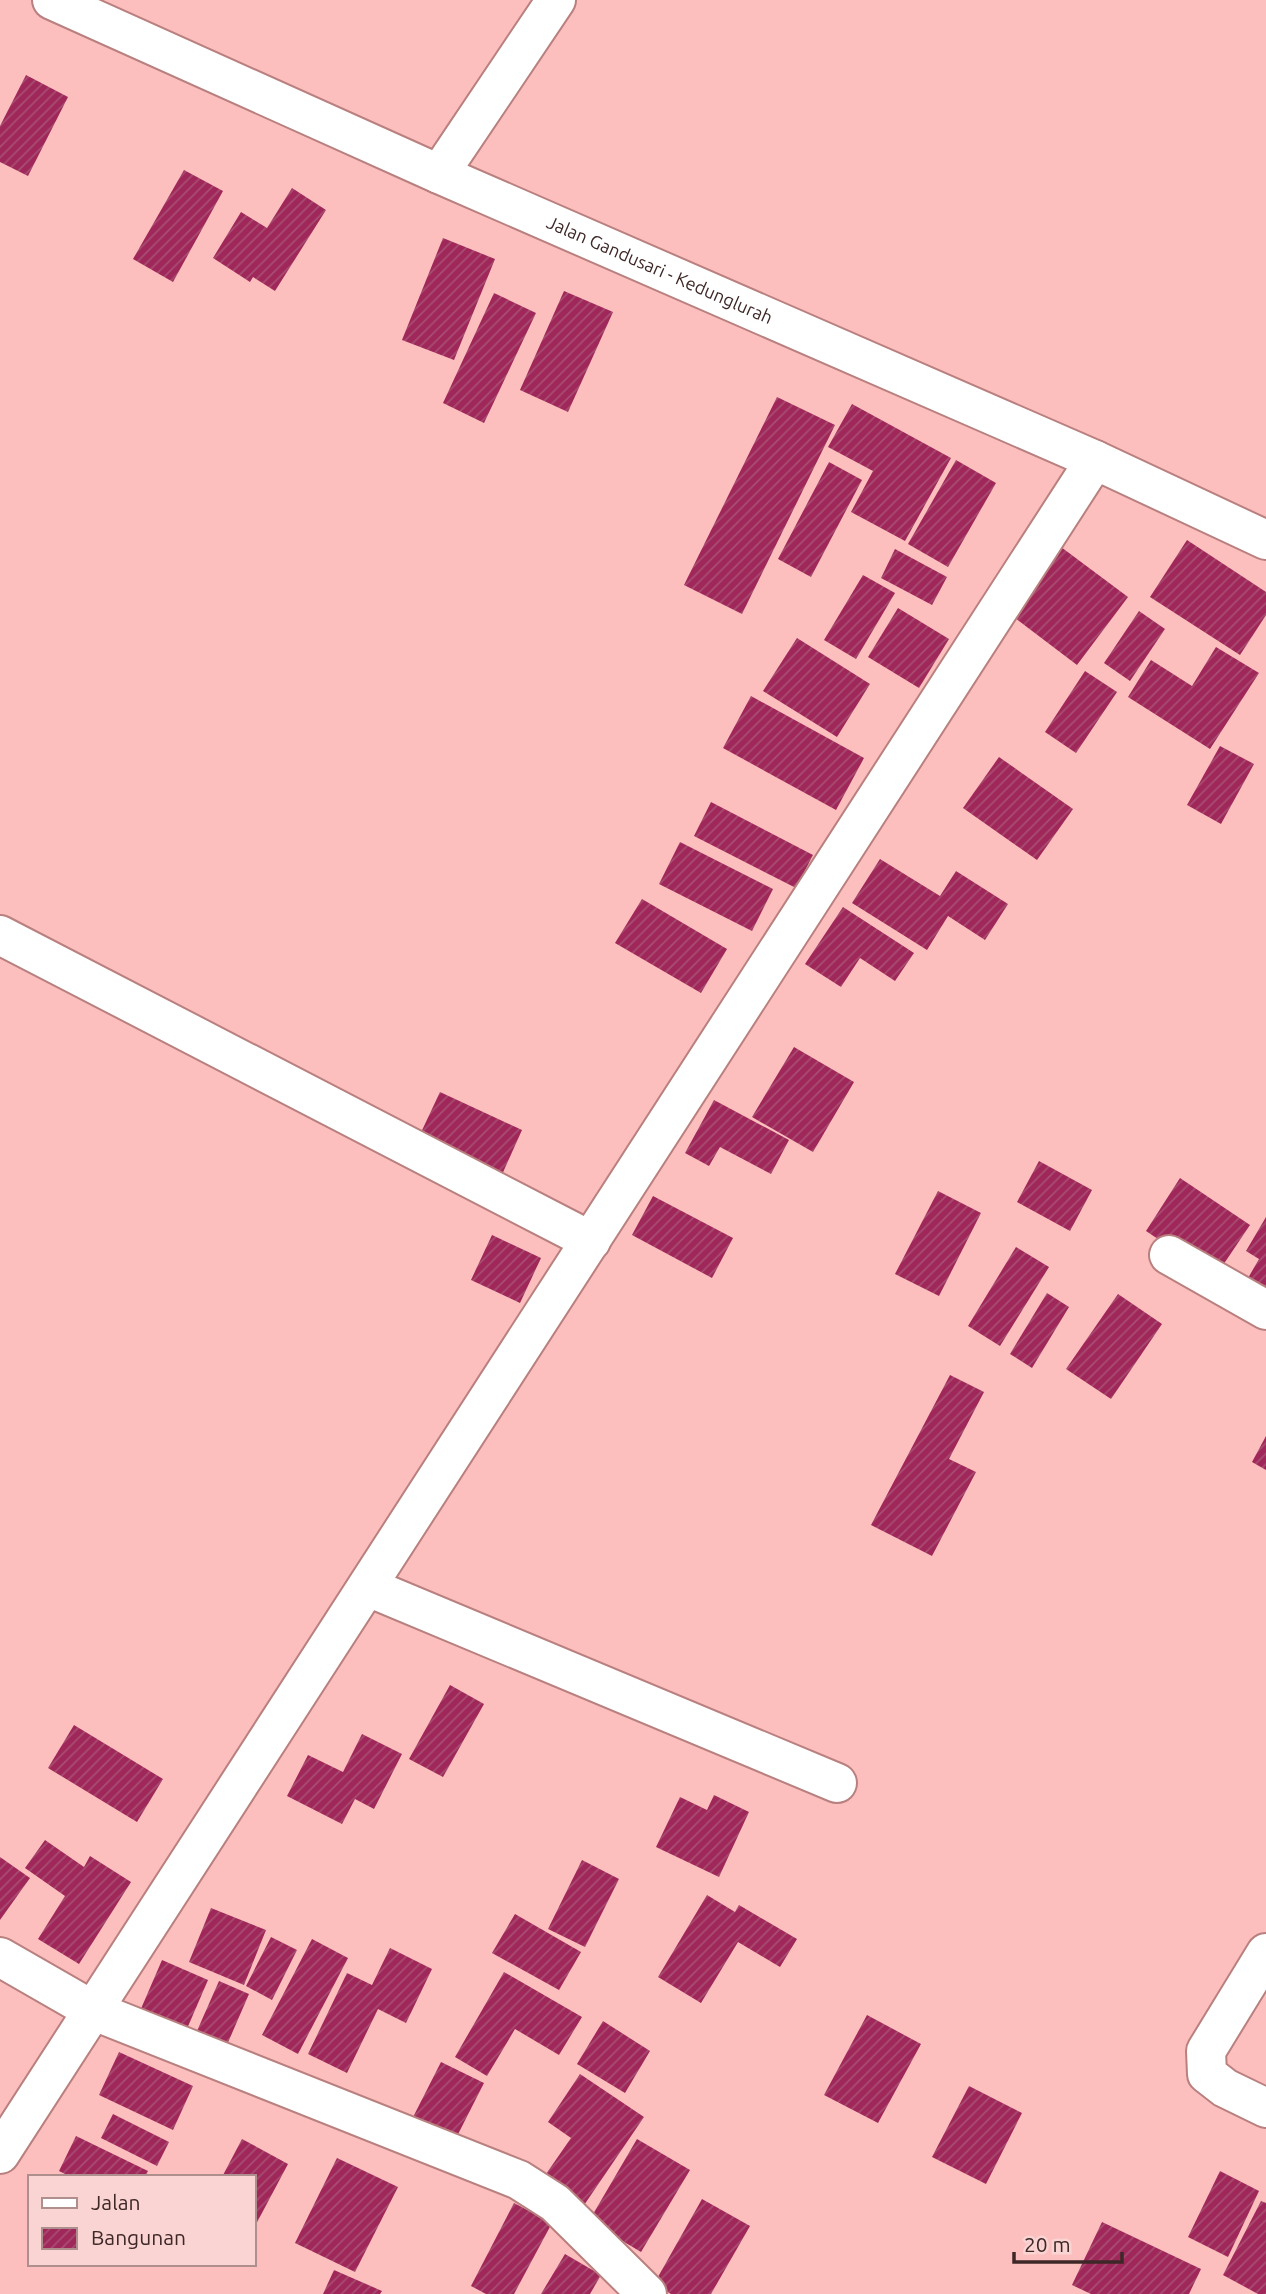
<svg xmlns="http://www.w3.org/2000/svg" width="1266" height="2294" font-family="Ubuntu,sans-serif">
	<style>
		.building { fill: url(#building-hatch) }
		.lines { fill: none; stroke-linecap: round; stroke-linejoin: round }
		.minor-casing { stroke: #b8807f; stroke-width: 42 }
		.tertiary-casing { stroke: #b8807f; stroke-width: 42 }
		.minor { stroke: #fff; stroke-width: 38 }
		.tertiary { stroke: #fff; stroke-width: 38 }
		.labels { text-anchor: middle; stroke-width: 7; stroke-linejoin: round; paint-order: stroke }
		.street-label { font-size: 18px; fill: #3e2727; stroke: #f9d4d3 }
	</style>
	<defs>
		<pattern id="building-hatch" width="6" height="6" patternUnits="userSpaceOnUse" patternTransform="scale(1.75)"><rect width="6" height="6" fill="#9f2759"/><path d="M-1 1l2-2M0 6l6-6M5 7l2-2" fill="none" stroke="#a84d72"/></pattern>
	</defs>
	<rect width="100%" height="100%" fill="#fcbfbe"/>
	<!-- building -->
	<g class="building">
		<polygon points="26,75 68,97 28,176 0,162 0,126"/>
		<polygon points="184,170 223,191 173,282 133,259"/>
		<polygon points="292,188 326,210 275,291 253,277 250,282 213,258 241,212 267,228"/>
		<polygon points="443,238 495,259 454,360 402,340"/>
		<polygon points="564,291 613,312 568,412 520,390"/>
		<polygon points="494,293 536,313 484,423 443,403"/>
		<polygon points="777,397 835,425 742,614 684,585"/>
		<polygon points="852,404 951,458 905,541 851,512 873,471 828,447"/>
		<polygon points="956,460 996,483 948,567 908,544"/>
		<polygon points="829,462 862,480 811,577 778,559"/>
		<polygon points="1187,540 1266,592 1266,615 1240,655 1150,597"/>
		<polygon points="1061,547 1128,597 1077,665 1011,615"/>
		<polygon points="895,549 947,577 932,605 881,578"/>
		<polygon points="863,575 895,593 856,659 824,640"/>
		<polygon points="898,608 949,639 919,688 868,657"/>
		<polygon points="1139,611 1165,629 1130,681 1104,663"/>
		<polygon points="797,638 870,684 837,737 763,691"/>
		<polygon points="1216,647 1259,673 1210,749 1128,697 1151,660 1192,686"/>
		<polygon points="1085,671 1117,692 1076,753 1045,732"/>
		<polygon points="751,696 864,758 836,810 723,748"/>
		<polygon points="1220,746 1254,764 1221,824 1187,805"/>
		<polygon points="999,757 1073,809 1037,860 963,808"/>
		<polygon points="711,802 813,855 796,888 694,836"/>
		<polygon points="680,842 773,889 752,931 659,884"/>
		<polygon points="880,859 940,896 956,871 1008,904 985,940 948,916 927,950 852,903"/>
		<polygon points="642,899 727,949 701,993 615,943"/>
		<polygon points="843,907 914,953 895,981 860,958 841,987 805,964"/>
		<polygon points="794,1047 854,1082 813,1152 752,1117"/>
		<polygon points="440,1092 522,1130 500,1179 417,1141"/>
		<polygon points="714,1100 789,1140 771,1174 720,1147 709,1166 685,1153"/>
		<polygon points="1039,1161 1092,1190 1070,1231 1017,1202"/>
		<polygon points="1180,1178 1250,1225 1215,1277 1146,1231"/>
		<polygon points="938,1191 981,1213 939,1296 895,1274"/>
		<polygon points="653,1196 733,1238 712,1278 632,1235"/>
		<polygon points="1266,1217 1266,1306 1240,1292 1259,1259 1246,1251"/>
		<polygon points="492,1235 541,1258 520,1303 471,1280"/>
		<polygon points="1016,1247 1049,1267 1000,1346 968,1326"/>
		<polygon points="1047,1293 1069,1307 1032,1368 1010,1354"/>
		<polygon points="1118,1294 1162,1324 1111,1399 1066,1369"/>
		<polygon points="950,1375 984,1392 949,1459 976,1472 932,1556 871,1525"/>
		<polygon points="1266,1436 1266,1470 1252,1462"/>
		<polygon points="450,1685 484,1704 443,1777 409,1759"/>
		<polygon points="74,1725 163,1779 137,1822 48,1768"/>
		<polygon points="362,1734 402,1754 374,1809 355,1799 342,1824 287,1796 308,1755 343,1772"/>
		<polygon points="714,1795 749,1812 719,1877 656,1847 680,1797 707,1810"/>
		<polygon points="45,1840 84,1867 90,1856 131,1882 79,1964 38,1939 65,1896 25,1868"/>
		<polygon points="0,1857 30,1878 0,1920"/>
		<polygon points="582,1860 619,1879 585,1947 548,1929"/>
		<polygon points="707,1895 735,1912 739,1905 797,1939 780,1967 738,1942 701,2003 658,1977"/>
		<polygon points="211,1908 266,1930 244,1985 189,1962"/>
		<polygon points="515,1914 581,1952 559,1990 492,1953"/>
		<polygon points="271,1937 297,1950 272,2000 246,1986"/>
		<polygon points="312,1939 348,1958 298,2054 262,2035"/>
		<polygon points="390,1948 432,1969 406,2023 378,2009 347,2073 308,2054 347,1973 372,1985"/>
		<polygon points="162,1960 208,1980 186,2031 140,2011"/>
		<polygon points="504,1972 582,2017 559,2055 515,2029 487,2076 455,2057"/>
		<polygon points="219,1981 249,1994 223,2054 193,2040"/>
		<polygon points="867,2015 921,2044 878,2123 824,2095"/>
		<polygon points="603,2021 650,2051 625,2093 577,2064"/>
		<polygon points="119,2052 193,2086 173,2130 99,2095"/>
		<polygon points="441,2062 484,2083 450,2150 407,2129"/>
		<polygon points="580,2074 644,2117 578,2214 537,2187 571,2138 548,2122"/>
		<polygon points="969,2086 1022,2113 986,2184 932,2157"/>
		<polygon points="113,2114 169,2142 157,2166 101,2138"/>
		<polygon points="76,2136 148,2171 145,2177 71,2177 59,2171"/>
		<polygon points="242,2139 288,2164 254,2228 254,2177 222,2177"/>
		<polygon points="637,2139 690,2170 641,2252 589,2221"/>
		<polygon points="337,2158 398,2187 355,2272 295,2243"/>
		<polygon points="1220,2171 1259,2191 1228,2257 1188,2237"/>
		<polygon points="702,2199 750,2226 711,2294 671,2294 654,2284"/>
		<polygon points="1261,2201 1266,2203 1266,2294 1258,2294 1223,2275"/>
		<polygon points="514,2203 552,2223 514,2294 486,2294 471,2286"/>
		<polygon points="1102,2222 1201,2269 1189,2294 1091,2294 1072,2285"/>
		<polygon points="565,2254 601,2275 590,2294 541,2294"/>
		<polygon points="334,2270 382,2291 380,2294 323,2294"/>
	</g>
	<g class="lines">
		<defs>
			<g id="minor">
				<polyline points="439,174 556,0"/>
				<polyline points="0,935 591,1241"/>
				<polyline points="1169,1255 1266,1310"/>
				<polyline points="368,1587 837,1783"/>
				<polyline points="1266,1953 1206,2051 1207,2074 1225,2088 1266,2108"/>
				<polyline points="0,1957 94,2011 519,2180 555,2203 647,2294"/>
				<polyline points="0,2154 1095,460"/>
			</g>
			<g id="tertiary">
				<path id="s1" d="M52,0L439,174L1095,460L1266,540"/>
			</g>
		</defs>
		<!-- minor casing -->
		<use href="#minor" class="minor-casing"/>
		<!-- tertiary casing -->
		<use href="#tertiary" class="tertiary-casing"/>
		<!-- minor -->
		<use href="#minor" class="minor"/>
		<!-- tertiary -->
		<use href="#tertiary" class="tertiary"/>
	</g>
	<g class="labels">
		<!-- street labels -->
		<g class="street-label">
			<text dy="6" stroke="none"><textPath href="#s1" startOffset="665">Jalan Gandusari - Kedunglurah</textPath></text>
		</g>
	</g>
	<!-- legend -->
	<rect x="28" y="2175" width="228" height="91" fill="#f9d4d3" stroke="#ae8f8e" stroke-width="2"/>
	<rect x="42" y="2198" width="35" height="10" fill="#ffffff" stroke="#ae8f8e" stroke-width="2"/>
	<text x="91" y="2210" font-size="21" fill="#3e2727">Jalan</text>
	<rect x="42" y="2228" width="35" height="21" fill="url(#building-hatch)" stroke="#ae8f8e" stroke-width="2"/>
	<text x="91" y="2245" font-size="21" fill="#3e2727">Bangunan</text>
	<!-- scale -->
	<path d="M1014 2252v10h108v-10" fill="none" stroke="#3e2727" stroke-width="3.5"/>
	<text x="1024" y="2252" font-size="21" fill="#3e2727" stroke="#f9d4d3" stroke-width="5" paint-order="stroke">20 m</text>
</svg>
